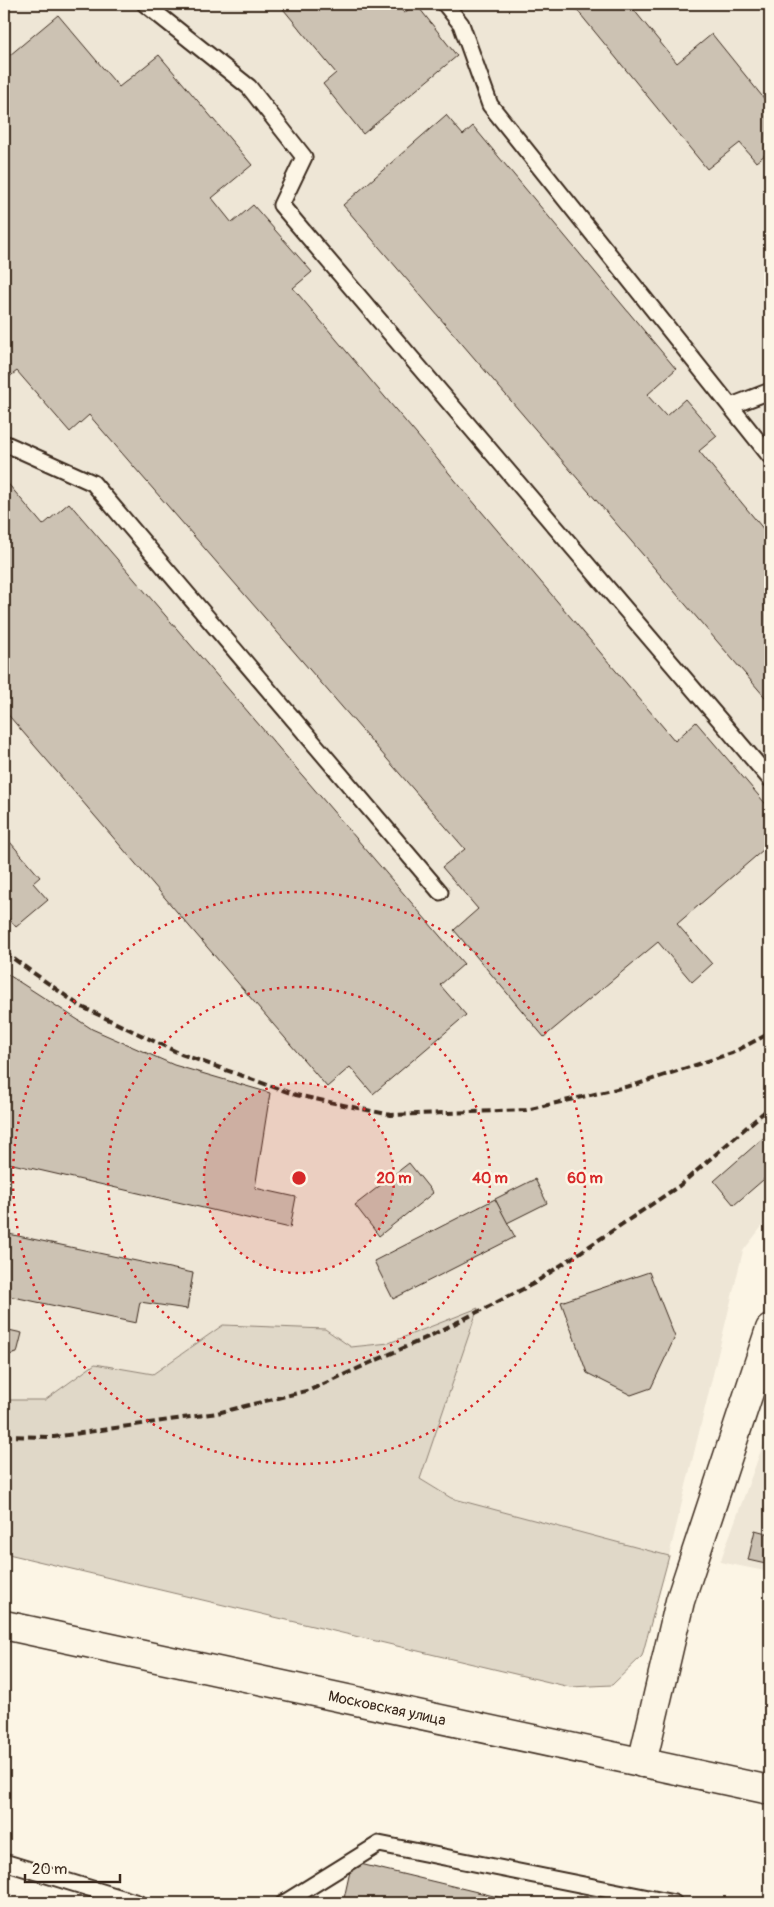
<svg xmlns="http://www.w3.org/2000/svg" width="774" height="1907" font-family="Pangolin,sans-serif">
	<style>
		.built { fill: #eee6d6 }
		.green { fill: #e0d8c8; stroke: #8e8173 }
		.building { fill: #ccc2b3; stroke: #3b2a1e }
		.lines { fill: none; stroke-linecap: round; stroke-linejoin: round }
		.service-casing { stroke: #3b2a1e; stroke-width: 19 }
		.minor-casing { stroke: #3b2a1e; stroke-width: 31 }
		.primary-casing { stroke: #3b2a1e; stroke-width: 31 }
		.service { stroke: #fcf5e5; stroke-width: 15 }
		.minor { stroke: #fcf5e5; stroke-width: 28 }
		.primary { stroke: #fcf5e5; stroke-width: 28 }
		.rail { stroke: #3b2a1e; stroke-width: 4; stroke-dasharray: 8 4; stroke-linecap: butt }
		.ring { fill: none; stroke: #d62828; stroke-width: 2.5; stroke-dasharray: 2.5 5 }
		.labels { text-anchor: middle; stroke-width: 5; stroke-linejoin: round; paint-order: stroke }
		.street-label { font-size: 15px; fill: #3b2a1e; stroke: #fcf5e5 }
		.centre { fill: #d62828; stroke: #fcf5e5; stroke-width: 2.5 }
		.ring-label { font-size: 15px; text-anchor: middle; font-weight: bold; fill: #d62828; stroke: #fcf5e5; stroke-width: 5; stroke-linejoin: round; paint-order: stroke }
	</style>
	<rect width="100%" height="100%" fill="#fcf5e5"/>
	<filter id="ink" filterUnits="userSpaceOnUse"><feTurbulence type="fractalNoise" baseFrequency=".02" numOctaves="2"/><feDisplacementMap in="SourceGraphic" scale="10" xChannelSelector="R" yChannelSelector="G"/><feConvolveMatrix kernelMatrix="1 2 1 2 8 2 1 2 1" color-interpolation-filters="sRGB"/></filter>
	<g filter="url(#ink)">
		<!-- built -->
		<g class="built">
			<polygon points="4,4 770,4 770,1216 743,1251 669,1556 451,1498 420,1479 478,1309 389,1343 351,1347 325,1329 223,1325 153,1374 95,1364 45,1400 4,1400"/>
			<polygon points="770,1426 770,1572 720,1562"/>
		</g>
		<!-- green -->
		<polygon class="green" points="478,1308 420,1479 451,1498 669,1556 642,1656 612,1685 570,1687 4,1553 4,1400 45,1400 95,1364 153,1374 223,1325 325,1329 351,1347 389,1343"/>
		<!-- building -->
		<g class="building">
			<polygon points="279,4 397,4 404,13 416,4 457,56 363,134 323,84 336,73"/>
			<polygon points="572,4 629,4 677,63 712,34 770,106 770,151 756,162 740,143 707,169"/>
			<polygon points="58,15 119,87 159,55 252,165 212,198 232,223 253,205 312,272 293,288 675,741 696,722 770,809 770,844 677,924 712,964 692,982 658,942 544,1037 454,930 478,909 442,867 465,849 89,415 70,432 17,371 4,381 4,60"/>
			<polygon points="446,115 463,135 473,126 676,369 647,395 666,416 685,399 717,436 699,451 770,537 770,703 343,205"/>
			<polygon points="4,479 43,525 69,503 464,964 440,985 466,1015 373,1094 350,1067 327,1087 4,710"/>
			<polygon points="4,835 40,877 33,883 48,900 16,927 4,913"/>
			<polygon points="4,972 92,1029 174,1065 270,1093 255,1188 296,1197 290,1228 4,1162"/>
			<polygon points="770,1132 770,1174 734,1205 714,1181"/>
			<polygon points="409,1163 433,1193 379,1236 355,1205"/>
			<polygon points="535,1179 547,1203 507,1223 495,1199"/>
			<polygon points="495,1199 515,1237 393,1299 374,1261"/>
			<polygon points="4,1233 193,1273 187,1309 140,1302 136,1323 4,1295"/>
			<polygon points="649,1272 675,1337 651,1388 631,1395 587,1373 561,1302"/>
			<polygon points="4,1329 22,1333 17,1353 4,1356"/>
			<polygon points="755,1530 770,1534 770,1565 748,1560"/>
			<polygon points="352,1862 523,1903 343,1903"/>
		</g>
		<g class="lines">
			<defs>
				<g id="service">
					<polyline points="145,4 249,87 304,157 281,205 770,779"/>
					<polyline points="445,4 461,24 490,105 770,456"/>
					<polyline points="731,406 770,391"/>
					<polyline points="4,443 93,483 440,892"/>
					<polyline points="4,1862 138,1903"/>
					<polyline points="284,1903 379,1844 674,1903"/>
				</g>
				<polyline id="minor" points="642,1763 680,1601 770,1329"/>
				<polyline id="primary" points="4,1625 770,1790"/>
			</defs>
			<!-- service casing -->
			<use href="#service" class="service-casing"/>
			<!-- minor casing -->
			<use href="#minor" class="minor-casing"/>
			<!-- primary casing -->
			<use href="#primary" class="primary-casing"/>
			<!-- service -->
			<use href="#service" class="service"/>
			<!-- minor -->
			<use href="#minor" class="minor"/>
			<!-- primary -->
			<use href="#primary" class="primary"/>
			<!-- rail -->
			<g class="rail">
				<polyline points="4,952 80,1006 181,1054 296,1095 391,1115 526,1110 638,1084 732,1053 770,1033"/>
				<polyline points="4,1436 54,1437 217,1413 310,1390 430,1336 533,1284 679,1186 770,1107"/>
			</g>
		</g>
	</g>
	<!-- distance rings -->
	<circle cx="299" cy="1178" r="95" fill="#d62828" fill-opacity=".12"/>
	<g class="ring">
		<circle cx="299" cy="1178" r="95"/>
		<circle cx="299" cy="1178" r="191"/>
		<circle cx="299" cy="1178" r="286"/>
	</g>
	<g class="labels">
		<!-- street labels -->
		<g class="street-label">
			<text transform="translate(387 1708) rotate(12)" y="5">Московская улица</text>
		</g>
	</g>
	<circle cx="299" cy="1178" r="8" class="centre"/>
	<g class="ring-label">
		<text x="394" y="1183">20 m</text>
		<text x="490" y="1183">40 m</text>
		<text x="585" y="1183">60 m</text>
	</g>
	<!-- margin -->
	<rect width="774" height="1907" fill="none" stroke="#fcf5e5" stroke-width="20"/>
	<rect x="10" y="10" width="754" height="1887" fill="none" stroke="#3b2a1e" stroke-width="2" filter="url(#ink)"/>
	<!-- scale -->
	<path d="M25 1874v8h95v-8" fill="none" stroke="#3b2a1e" stroke-width="2.5"/>
	<text x="32" y="1874" font-size="15" fill="#3b2a1e" stroke="#fcf5e5" stroke-width="4" paint-order="stroke">20 m</text>
</svg>
